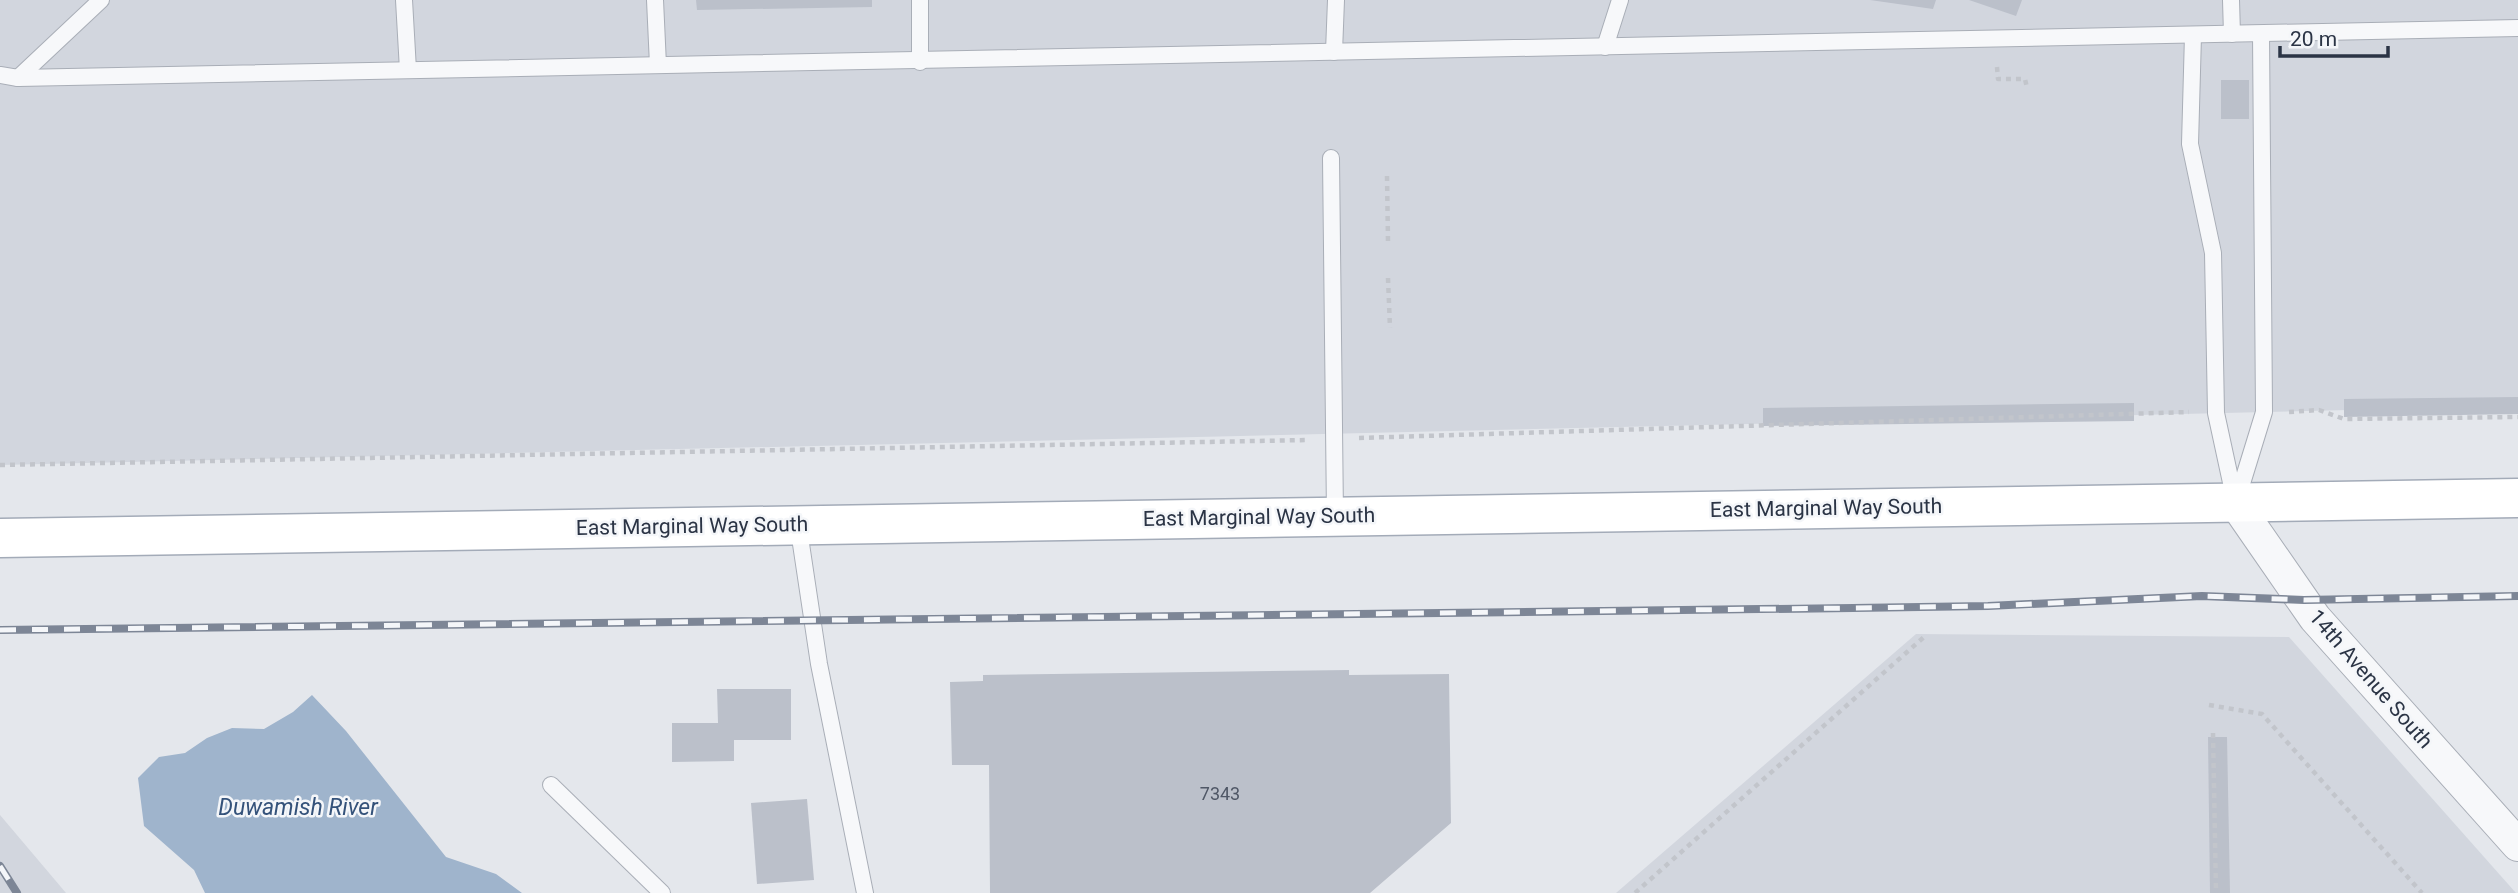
<svg xmlns="http://www.w3.org/2000/svg" width="2518" height="893" font-family="Roboto,sans-serif">
	<style>
		.built { fill: #d2d6de }
		.water { fill: #9fb4cc }
		.building { fill: #bbc0ca }
		.lines { fill: none; stroke-linecap: round; stroke-linejoin: round }
		.lane-casing { stroke: #a9aeb7; stroke-width: 18 }
		.street-casing { stroke: #a9aeb7; stroke-width: 34 }
		.primary-casing { stroke: #a3abb8; stroke-width: 41 }
		.path { stroke: #c2c5cb; stroke-width: 4.5; stroke-dasharray: 5 5; stroke-linecap: butt }
		.lane { stroke: #f7f8fa; stroke-width: 16 }
		.street { stroke: #f7f8fa; stroke-width: 32 }
		.primary { stroke: #fff; stroke-width: 38 }
		.rail-casing { stroke: #7d8696; stroke-width: 8 }
		.rail { stroke: #f4f6f9; stroke-width: 5; stroke-dasharray: 16; stroke-linecap: butt }
		.labels { text-anchor: middle; stroke-width: 5; stroke-linejoin: round; paint-order: stroke }
		.number-label { font-size: 18px; fill: #4f5766 }
		.street-label { font-size: 21px; fill: #2b3445; stroke: #f4f6f9 }
		.water-label { font-size: 23px; font-style: italic; fill: #34527a; stroke: #f4f6f9 }
	</style>
	<rect width="100%" height="100%" fill="#e4e7ec"/>
	<!-- built -->
	<g class="built">
		<polygon points="0,0 2518,0 2518,406 0,465"/>
		<polygon points="1916,634 2289,637 2516,893 1616,893"/>
		<polygon points="0,815 66,893 0,893"/>
	</g>
	<!-- water -->
	<polygon class="water" points="312,695 346,731 446,857 496,874 522,893 205,893 194,870 144,826 138,778 159,757 185,753 207,738 232,728 264,729 293,712"/>
	<!-- building -->
	<g class="building">
		<polygon points="696,0 872,0 872,7 697,10"/>
		<polygon points="1870,0 1936,0 1933,9"/>
		<polygon points="1969,0 2022,0 2016,16"/>
		<rect x="2221" y="80" width="28" height="39"/>
		<polygon points="2518,397 2518,414 2344,417 2344,399"/>
		<polygon points="2134,403 2134,421 1763,426 1763,408"/>
		<polygon points="1349,670 1349,675 1449,674 1451,823 1370,893 990,893 989,765 952,765 950,682 983,681 983,675"/>
		<polygon points="717,689 791,689 791,740 734,740 734,761 672,762 672,723 718,723"/>
		<polygon points="2208,737 2227,737 2230,893 2210,893"/>
		<polygon points="807,799 814,880 757,884 751,803"/>
	</g>
	<g class="lines">
		<defs>
			<g id="lane">
				<polyline points="404,0 408,70"/>
				<polyline points="655,0 658,65"/>
				<polyline points="920,0 920,62"/>
				<polyline points="2231,0 2232,34"/>
				<polyline points="2193,35 2190,144 2213,253 2216,413 2235,501"/>
				<polyline points="1605,47 1620,0"/>
				<polyline points="1334,52 1336,0"/>
				<polyline points="0,75 18,78 2518,28"/>
				<polyline points="18,78 101,0"/>
				<polyline points="1331,158 1335,516"/>
				<polyline points="2236,503 2264,412 2261,34"/>
				<polyline points="798,524 819,664 865,893"/>
				<polyline points="551,785 662,893"/>
			</g>
			<polyline id="street" points="2236,504 2315,618 2518,845"/>
			<polyline id="primary" points="0,538 2518,498"/>
		</defs>
		<!-- lane casing -->
		<use href="#lane" class="lane-casing"/>
		<!-- street casing -->
		<use href="#street" class="street-casing"/>
		<!-- primary casing -->
		<use href="#primary" class="primary-casing"/>
		<!-- path -->
		<g class="path">
			<polyline points="1997,67 1998,79 2025,79 2027,88"/>
			<polyline points="1387,176 1388,241"/>
			<polyline points="1388,278 1390,328"/>
			<polyline points="2289,412 2319,410 2344,419 2518,417"/>
			<polyline points="1359,438 2189,412"/>
			<polyline points="0,465 1308,440"/>
			<polyline points="2209,705 2262,714 2422,893"/>
			<polyline points="2213,733 2216,893"/>
			<polyline points="1635,893 1924,637"/>
		</g>
		<!-- lane -->
		<use href="#lane" class="lane"/>
		<!-- street -->
		<use href="#street" class="street"/>
		<!-- primary -->
		<use href="#primary" class="primary"/>
		<defs>
			<g id="rail">
				<polyline points="0,630 1853,608 1988,606 2202,596 2304,600 2518,596"/>
				<polyline points="0,866 17,893"/>
			</g>
		</defs>
		<!-- rail casing -->
		<use href="#rail" class="rail-casing"/>
		<!-- rail -->
		<use href="#rail" class="rail"/>
	</g>
	<g class="labels">
		<!-- number labels -->
		<g class="number-label">
			<text x="1220" y="800">7343</text>
		</g>
		<!-- street labels -->
		<g class="street-label">
			<text transform="translate(1826 508) rotate(-1)" y="7">East Marginal Way South</text>
			<text transform="translate(1259 517) rotate(-1)" y="7">East Marginal Way South</text>
			<text transform="translate(692 526) rotate(-1)" y="7">East Marginal Way South</text>
			<text transform="translate(2371 679) rotate(49)" y="7">14th Avenue South</text>
		</g>
		<!-- water labels -->
		<g class="water-label">
			<text x="298" y="815">Duwamish River</text>
		</g>
	</g>
	<!-- scale -->
	<path d="M2280 46v10h108v-10" fill="none" stroke="#2b3445" stroke-width="3.5"/>
	<text x="2290" y="46" font-size="21" fill="#2b3445" stroke="#f4f6f9" stroke-width="5" paint-order="stroke">20 m</text>
</svg>
